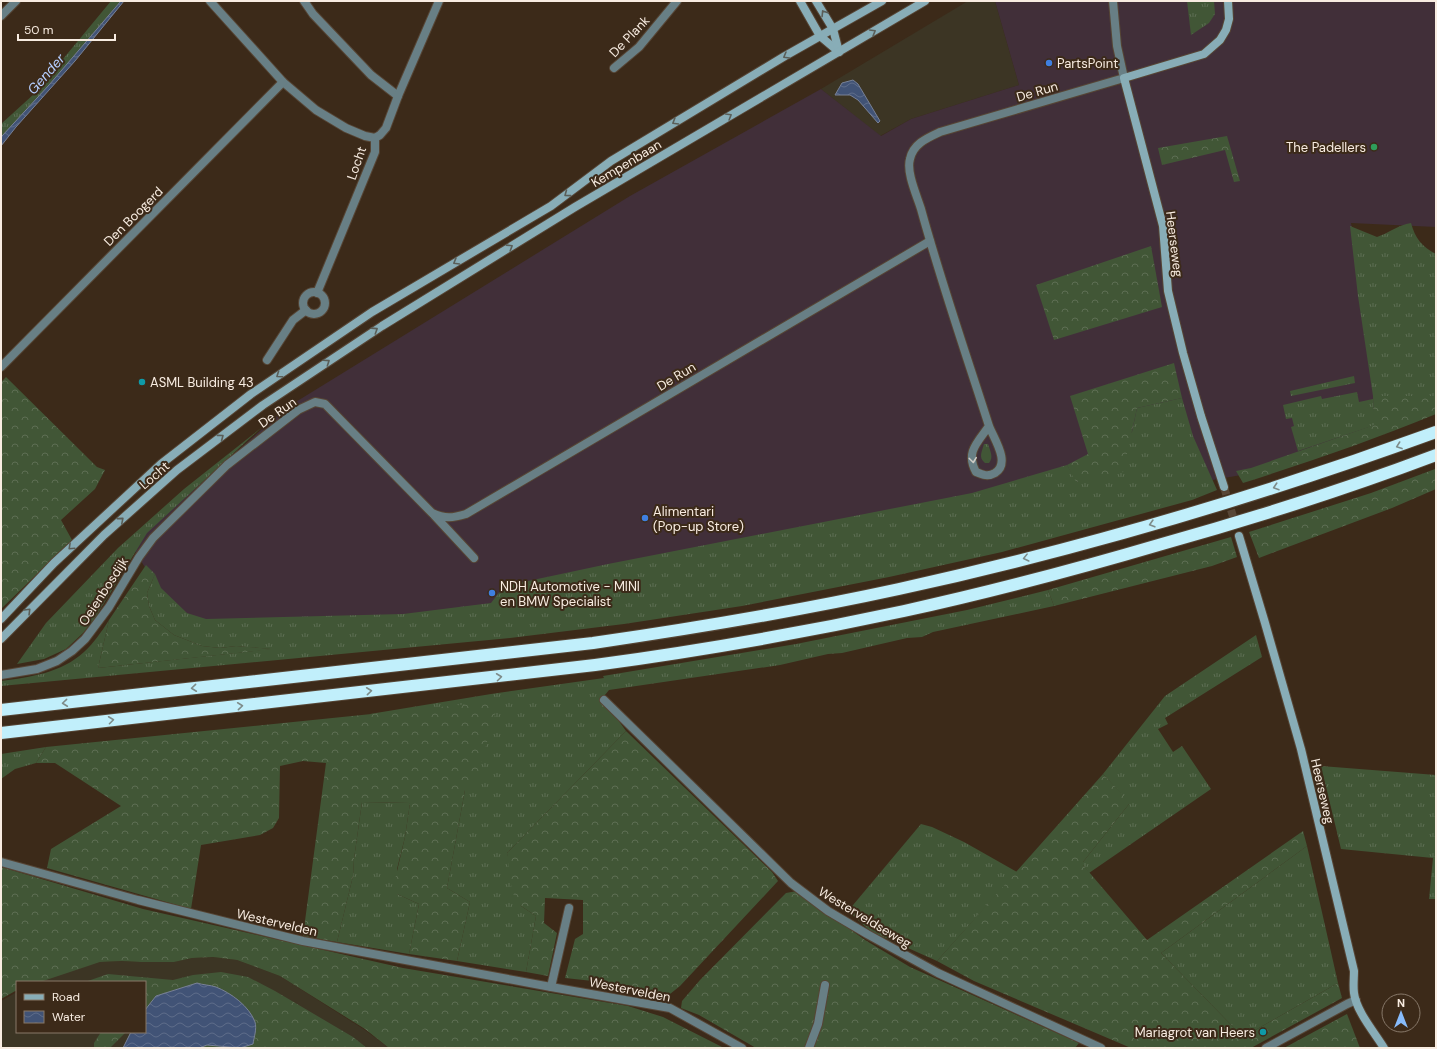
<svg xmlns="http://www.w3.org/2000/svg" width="1437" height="1049" font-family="'DM Sans',sans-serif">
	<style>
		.commercial { fill: #3c3524 }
		.industrial { fill: #412f39 }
		.grass { fill: url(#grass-tufts) }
		.forest { fill: url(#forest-crowns) }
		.water { fill: url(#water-waves); stroke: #788196 }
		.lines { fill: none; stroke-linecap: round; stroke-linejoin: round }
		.secondary-tunnel { stroke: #584737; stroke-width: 8; stroke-dasharray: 8 4; stroke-linecap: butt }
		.street-casing { stroke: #564535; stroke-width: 10 }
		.secondary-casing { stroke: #564535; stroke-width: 10 }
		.highway-casing { stroke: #564535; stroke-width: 14 }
		.street { stroke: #687f85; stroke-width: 8 }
		.secondary { stroke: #88adb7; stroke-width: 8 }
		.highway { stroke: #c1effb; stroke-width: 12 }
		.oneway { stroke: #5a5e58 }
		.oneway2 { stroke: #7e8c8a }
		.oneway3 { stroke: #cdcbc5 }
		.shop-dot { fill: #3f7fe0; stroke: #3c2a19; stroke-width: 1.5 }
		.leisure-dot { fill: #2e9e5b; stroke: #3c2a19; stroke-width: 1.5 }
		.culture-dot { fill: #0f9aa8; stroke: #3c2a19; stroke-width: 1.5 }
		.labels { text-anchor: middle; stroke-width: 4; stroke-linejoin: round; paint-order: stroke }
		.street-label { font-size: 13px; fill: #f8ece1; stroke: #3c2a19 }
		.poi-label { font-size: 13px; fill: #f8ece1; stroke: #3c2a19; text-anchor: start }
		.water-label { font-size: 14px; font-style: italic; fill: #b5ceff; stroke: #3c2a19 }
	</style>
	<defs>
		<pattern id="grass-tufts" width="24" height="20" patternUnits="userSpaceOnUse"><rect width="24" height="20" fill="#415636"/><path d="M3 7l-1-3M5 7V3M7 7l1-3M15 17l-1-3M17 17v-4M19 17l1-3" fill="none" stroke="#5d6e53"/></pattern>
		<pattern id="forest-crowns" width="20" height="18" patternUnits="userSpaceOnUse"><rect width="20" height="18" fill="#415636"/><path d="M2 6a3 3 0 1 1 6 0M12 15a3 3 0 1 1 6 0" fill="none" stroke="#5d6e53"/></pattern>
		<pattern id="water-waves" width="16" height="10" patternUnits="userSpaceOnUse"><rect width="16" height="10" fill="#415376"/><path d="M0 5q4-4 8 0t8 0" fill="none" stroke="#5d6c89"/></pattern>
	</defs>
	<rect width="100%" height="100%" fill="#3c2a19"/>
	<!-- commercial -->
	<g class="commercial">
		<polygon points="968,1 995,1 1019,85 911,119 880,136 821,89"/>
		<polygon points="213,957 237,960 280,976 365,1030 389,1048 1,1048 1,1001 17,992 17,1032 145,1032 145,982 33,982 100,962 122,961 141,962 173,962 192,958"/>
	</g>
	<!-- industrial -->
	<polygon class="industrial" points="995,1 1436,1 1436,227 1351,223 1386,428 1247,474 495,605 188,636 131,545 286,408 630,196 821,89 881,136 911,119 1019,85"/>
	<!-- grass -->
	<g class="grass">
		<polygon points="111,1 121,1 49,85 1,138 1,124 34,94"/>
		<polygon points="1187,1 1214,1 1215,14 1209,23 1191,35"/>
		<path d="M1411,223C1415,238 1422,247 1436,254V396H1373L1358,296L1350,226L1377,237C1389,233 1398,225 1411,223Z"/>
		<polygon points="1354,376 1355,383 1291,396 1290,391"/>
		<polygon points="1357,392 1359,402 1373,399 1375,425 1298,451 1291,427 1294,426 1292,418 1286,419 1283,405 1321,396 1322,399"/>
		<path d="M1182,398L1193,436L1217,490L1192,500L1002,552L889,577L742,606L624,624L510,638L1,686V681C31,677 61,673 84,652C94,643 102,631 109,620L98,668L271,649L236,646L220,648L202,646L174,635L155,620L149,606L147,593L155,574L161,588L187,613L206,619L403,614L491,603L504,586L608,564L972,493L1067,465L1077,482L1132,432L1137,408Z"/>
		<polygon points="261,428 147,533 95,618 83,633 66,649 44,659 17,664 46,623 118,548 184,489"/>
		<path d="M984,444H988C990,451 994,457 989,463H985C978,457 982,452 984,444Z"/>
		<polygon points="1048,590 1054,606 933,632 922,637 907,638 842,653 828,654 780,665 609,690 600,701 616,717 626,731 507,853 521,906 536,916 526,972 457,961 470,902 447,888 465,790 370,714 491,694 604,678 603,676 796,644 967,610"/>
		<polygon points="1256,635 1262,657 1165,718 1168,724 1158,729 1173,752 1182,746 1211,789 1089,873 1083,865 1083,862 1129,804 1128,801 1103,774 1165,696"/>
		<polygon points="46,747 36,763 15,769 1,779 1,754"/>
		<polygon points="1321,766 1436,775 1436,899 1429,899 1433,858 1341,849"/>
		<polygon points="362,802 410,803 405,837 397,869 397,894 419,904 409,954 337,942 353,876 354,859"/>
		<polygon points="921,824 932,827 964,842 1017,872 937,961 870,931 848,911"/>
		<polygon points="1307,846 1338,983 1243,1037 1161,953"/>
	</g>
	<!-- forest -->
	<g class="forest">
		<polygon points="1227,136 1240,181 1234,182 1225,150 1162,165 1158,148"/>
		<polygon points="1151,246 1162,307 1054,340 1036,285"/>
		<polygon points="1174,363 1182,398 1137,408 1123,472 1076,482 1067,465 1088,454 1070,396"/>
		<polygon points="6,377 91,461 97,467 105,470 95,489 61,520 72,540 1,609 1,382"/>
		<path d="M1373,396H1436V414C1373,440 1309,462 1243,483L1236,471L1251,468L1374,425Z"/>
		<polygon points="1435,469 1436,489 1392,508 1259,558 1249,532 1371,493"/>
		<polygon points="1231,537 1237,557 1212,566 1054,606 1048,590"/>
		<polygon points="146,565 155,574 147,593 149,606 155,620 174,635 202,646 220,648 236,646 274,649 98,668 109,620"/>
		<polygon points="499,701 475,783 465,790 447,888 470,902 457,961 409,954 419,904 397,894 394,884 405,837 410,803 362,802 354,859 353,876 337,942 303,936 326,763 303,761 280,766 279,818 273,828 260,835 201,845 191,909 47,868 51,849 121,806 55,763 36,763 46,747"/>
		<polygon points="626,731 772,872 778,881 680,986 665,998 651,992 621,984 565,978 575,939 583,934 583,900 545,898 544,923 557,933 548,976 526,972 536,916 521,906 512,892 507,853"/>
		<polygon points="1103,774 1129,801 1129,804 1083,862 1083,865 1147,940 1303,831 1307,846 1161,953 1243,1037 1338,983 1342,998 1251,1048 1131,1048 974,981 937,961"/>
		<polygon points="1,867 143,909 403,968 628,1006 663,1017 724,1048 389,1048 365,1029 280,976 237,960 213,957 192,958 174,962 141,962 122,961 100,962 40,982 17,982 17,990 1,999"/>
		<polygon points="797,891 865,940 910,967 1079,1043 1075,1048 756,1048 699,1015 681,1008 682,1001 700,980 786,893"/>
		<polygon points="221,972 248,977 275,991 353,1037 367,1048 199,1048 207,1045 240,1048 236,998 215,987 197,983 156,996 145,1010 145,982 85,982 108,974 173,980 193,975"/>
		<polygon points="1347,1014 1360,1048 1284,1048"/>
		<polygon points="101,1032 126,1032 110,1048 94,1048 94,1043"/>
	</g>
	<!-- water -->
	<g class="water">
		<polygon points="121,1 124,1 75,61 16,127 1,146 1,138 2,136 49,85"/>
		<polygon points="853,80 858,84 880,121 878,123 858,100 850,95 835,95 842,83"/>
		<path d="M197,983C203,985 210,985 216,987C231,993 249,1006 255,1022C257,1029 254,1037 253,1044L240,1048L207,1045L199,1048H123L131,1032H145V1010L156,996Z"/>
	</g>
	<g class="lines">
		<!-- secondary-tunnel -->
		<polyline class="secondary-tunnel" points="1224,487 1239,536"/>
		<defs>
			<g id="street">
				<polyline points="210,1 283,82 316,110 346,128 365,136 375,138"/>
				<polyline points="304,1 313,14 371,75 398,96"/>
				<polyline points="1,16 16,1"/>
				<polyline points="614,68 639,47 677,1"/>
				<circle cx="314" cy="303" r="11"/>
				<polyline points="317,293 375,152 375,138 380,135 386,128 398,96 439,1"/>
				<polyline points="267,360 293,320 306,310"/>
				<polyline points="1,367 283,82"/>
				<path d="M989,426C978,442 965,452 976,472C983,475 988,477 995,473C1011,463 994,439 989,426C966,354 941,282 921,209C917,196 906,172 910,159C913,144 927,138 940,132L1124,78L1117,46L1113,1"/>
				<polyline points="434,515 474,558"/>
				<path d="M1,675L37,669L57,661L72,651L85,639L109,607L139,557L153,538L227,465L298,410L315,402L325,404L432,513C445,519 453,518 466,514L930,241"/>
				<polyline points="604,700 791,883 828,911 867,934 938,973 1101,1048"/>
				<polyline points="1,862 138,900 303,941 551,987 670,1008 742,1048"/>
				<polyline points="551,987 569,908"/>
				<polyline points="809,1048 818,1024 825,985"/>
				<polyline points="1266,1048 1347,1004 1356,1000"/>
			</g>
			<g id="secondary">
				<polyline points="800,1 820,36 839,52"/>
				<polyline points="816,1 833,29 839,52"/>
				<polyline points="1224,487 1201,416 1183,353 1168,291 1163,226 1124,78 1204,54 1220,40 1226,30 1229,19 1228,1"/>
				<path d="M1239,536L1265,623L1301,749L1354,971C1354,978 1353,986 1354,993C1356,1011 1375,1033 1384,1048"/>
				<polyline points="1,619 54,563 161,464 251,394 372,312 551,206 611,161 785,56 882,1"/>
				<polyline points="1,639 104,535 177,470 263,405 382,326 575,207 925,1"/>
			</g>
			<g id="highway">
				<path d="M1,710L593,643C696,628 798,611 899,589C1081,549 1261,496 1436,432"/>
				<path d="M1,733L595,665C699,651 802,633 904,611C991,592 1077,569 1162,544C1255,518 1346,489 1436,455"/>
			</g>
		</defs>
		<!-- street casing -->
		<use href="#street" class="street-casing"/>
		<!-- secondary casing -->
		<use href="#secondary" class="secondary-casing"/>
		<!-- highway casing -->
		<use href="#highway" class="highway-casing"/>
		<!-- street -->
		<use href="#street" class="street"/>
		<!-- secondary -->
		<use href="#secondary" class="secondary"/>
		<!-- highway -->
		<use href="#highway" class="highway"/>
	</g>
	<!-- one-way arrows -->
	<defs><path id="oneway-chevron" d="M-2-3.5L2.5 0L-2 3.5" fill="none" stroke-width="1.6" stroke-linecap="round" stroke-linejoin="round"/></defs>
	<g class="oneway">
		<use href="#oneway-chevron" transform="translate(824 13) rotate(-122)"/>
		<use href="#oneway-chevron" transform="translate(873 32) rotate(-30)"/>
		<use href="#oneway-chevron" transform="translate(786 56) rotate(150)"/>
		<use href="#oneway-chevron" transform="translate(729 116) rotate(-31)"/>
		<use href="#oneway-chevron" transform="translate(675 122) rotate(149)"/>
		<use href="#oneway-chevron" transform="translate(567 194) rotate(143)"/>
		<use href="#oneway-chevron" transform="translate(510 247) rotate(-32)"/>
		<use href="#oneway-chevron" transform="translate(456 262) rotate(150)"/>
		<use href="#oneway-chevron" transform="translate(375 330) rotate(-33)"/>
		<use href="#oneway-chevron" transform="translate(327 362) rotate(-34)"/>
		<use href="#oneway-chevron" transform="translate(279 375) rotate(145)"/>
		<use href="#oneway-chevron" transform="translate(221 437) rotate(-37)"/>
		<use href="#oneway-chevron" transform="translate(121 520) rotate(-41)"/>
		<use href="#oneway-chevron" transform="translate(71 547) rotate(137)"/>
		<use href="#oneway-chevron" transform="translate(28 611) rotate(-45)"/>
	</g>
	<g class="oneway2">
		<use href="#oneway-chevron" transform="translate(1399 446) rotate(160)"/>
		<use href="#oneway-chevron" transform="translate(1276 487) rotate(162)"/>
		<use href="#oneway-chevron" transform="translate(1152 524) rotate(164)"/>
		<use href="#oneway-chevron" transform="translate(1026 558) rotate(166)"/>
		<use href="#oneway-chevron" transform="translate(499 677) rotate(-7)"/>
		<use href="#oneway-chevron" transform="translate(194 688) rotate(174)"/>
		<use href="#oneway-chevron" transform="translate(369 691) rotate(-6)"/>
		<use href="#oneway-chevron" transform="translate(65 703) rotate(174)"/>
		<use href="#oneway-chevron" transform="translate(240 706) rotate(-6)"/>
		<use href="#oneway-chevron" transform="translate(111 720) rotate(-7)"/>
	</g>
	<use class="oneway3" href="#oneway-chevron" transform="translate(973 460) rotate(83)"/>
	<!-- markers -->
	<g class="shop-dot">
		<circle cx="1049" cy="63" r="4"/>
		<circle cx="645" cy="518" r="4"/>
		<circle cx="492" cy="593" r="4"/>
	</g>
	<circle class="leisure-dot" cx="1374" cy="147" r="4"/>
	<g class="culture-dot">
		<circle cx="142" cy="382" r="4"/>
		<circle cx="1263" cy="1032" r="4"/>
	</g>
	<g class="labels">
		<!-- street labels -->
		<g class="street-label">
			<text transform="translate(629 36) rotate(-46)" y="5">De Plank</text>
			<text transform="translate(1037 91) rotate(-16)" y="5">De Run</text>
			<text transform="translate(356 163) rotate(-71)" y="5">Locht</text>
			<text transform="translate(626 163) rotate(-31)" y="5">Kempenbaan</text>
			<text transform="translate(133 216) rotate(-45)" y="5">Den Boogerd</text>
			<text transform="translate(1175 244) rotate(83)" y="5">Heerseweg</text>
			<text transform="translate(676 376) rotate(-31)" y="5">De Run</text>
			<text transform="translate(277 412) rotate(-35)" y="5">De Run</text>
			<text transform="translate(154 475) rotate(-41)" y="5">Locht</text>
			<text transform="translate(103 591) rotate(-57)" y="5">Oeienbosdijk</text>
			<text transform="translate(1323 791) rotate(77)" y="5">Heerseweg</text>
			<text transform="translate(865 917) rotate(31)" y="5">Westerveldseweg</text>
			<text transform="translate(277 922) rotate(13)" y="5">Westervelden</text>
			<text transform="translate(630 989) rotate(11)" y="5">Westervelden</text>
		</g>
		<!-- poi labels -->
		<g class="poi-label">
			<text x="1057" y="68">PartsPoint</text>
			<text x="1366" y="152" text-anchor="end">The Padellers</text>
			<text x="150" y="387">ASML Building 43</text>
			<text x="653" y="516">Alimentari<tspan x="653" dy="15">(Pop-up Store)</tspan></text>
			<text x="500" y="591">NDH Automotive - MINI<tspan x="500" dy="15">en BMW Specialist</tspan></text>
			<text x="1255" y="1037" text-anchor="end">Mariagrot van Heers</text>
		</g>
		<!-- water labels -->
		<g class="water-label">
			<text transform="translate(46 74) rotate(-49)" y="5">Gender</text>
		</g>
	</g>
	<!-- border -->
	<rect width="1437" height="1049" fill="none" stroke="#f8ece1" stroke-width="4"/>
	<!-- legend -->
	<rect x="16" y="981" width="130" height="52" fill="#3c2a19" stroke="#877869"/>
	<rect x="24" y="994" width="20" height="6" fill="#88adb7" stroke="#877869"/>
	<text x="52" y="1001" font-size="12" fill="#f8ece1">Road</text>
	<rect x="24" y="1011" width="20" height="12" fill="url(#water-waves)" stroke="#877869"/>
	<text x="52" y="1021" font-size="12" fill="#f8ece1">Water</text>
	<!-- north arrow -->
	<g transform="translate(1401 1013)"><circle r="19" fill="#3c2a19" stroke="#877869"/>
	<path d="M0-3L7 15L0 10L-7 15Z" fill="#87bbfb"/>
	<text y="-6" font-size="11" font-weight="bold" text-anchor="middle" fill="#f8ece1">N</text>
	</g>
	<!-- scale -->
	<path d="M18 34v6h97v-6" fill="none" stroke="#f8ece1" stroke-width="2"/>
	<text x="24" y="34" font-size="12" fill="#f8ece1" stroke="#3c2a19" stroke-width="3" paint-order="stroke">50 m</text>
</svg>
